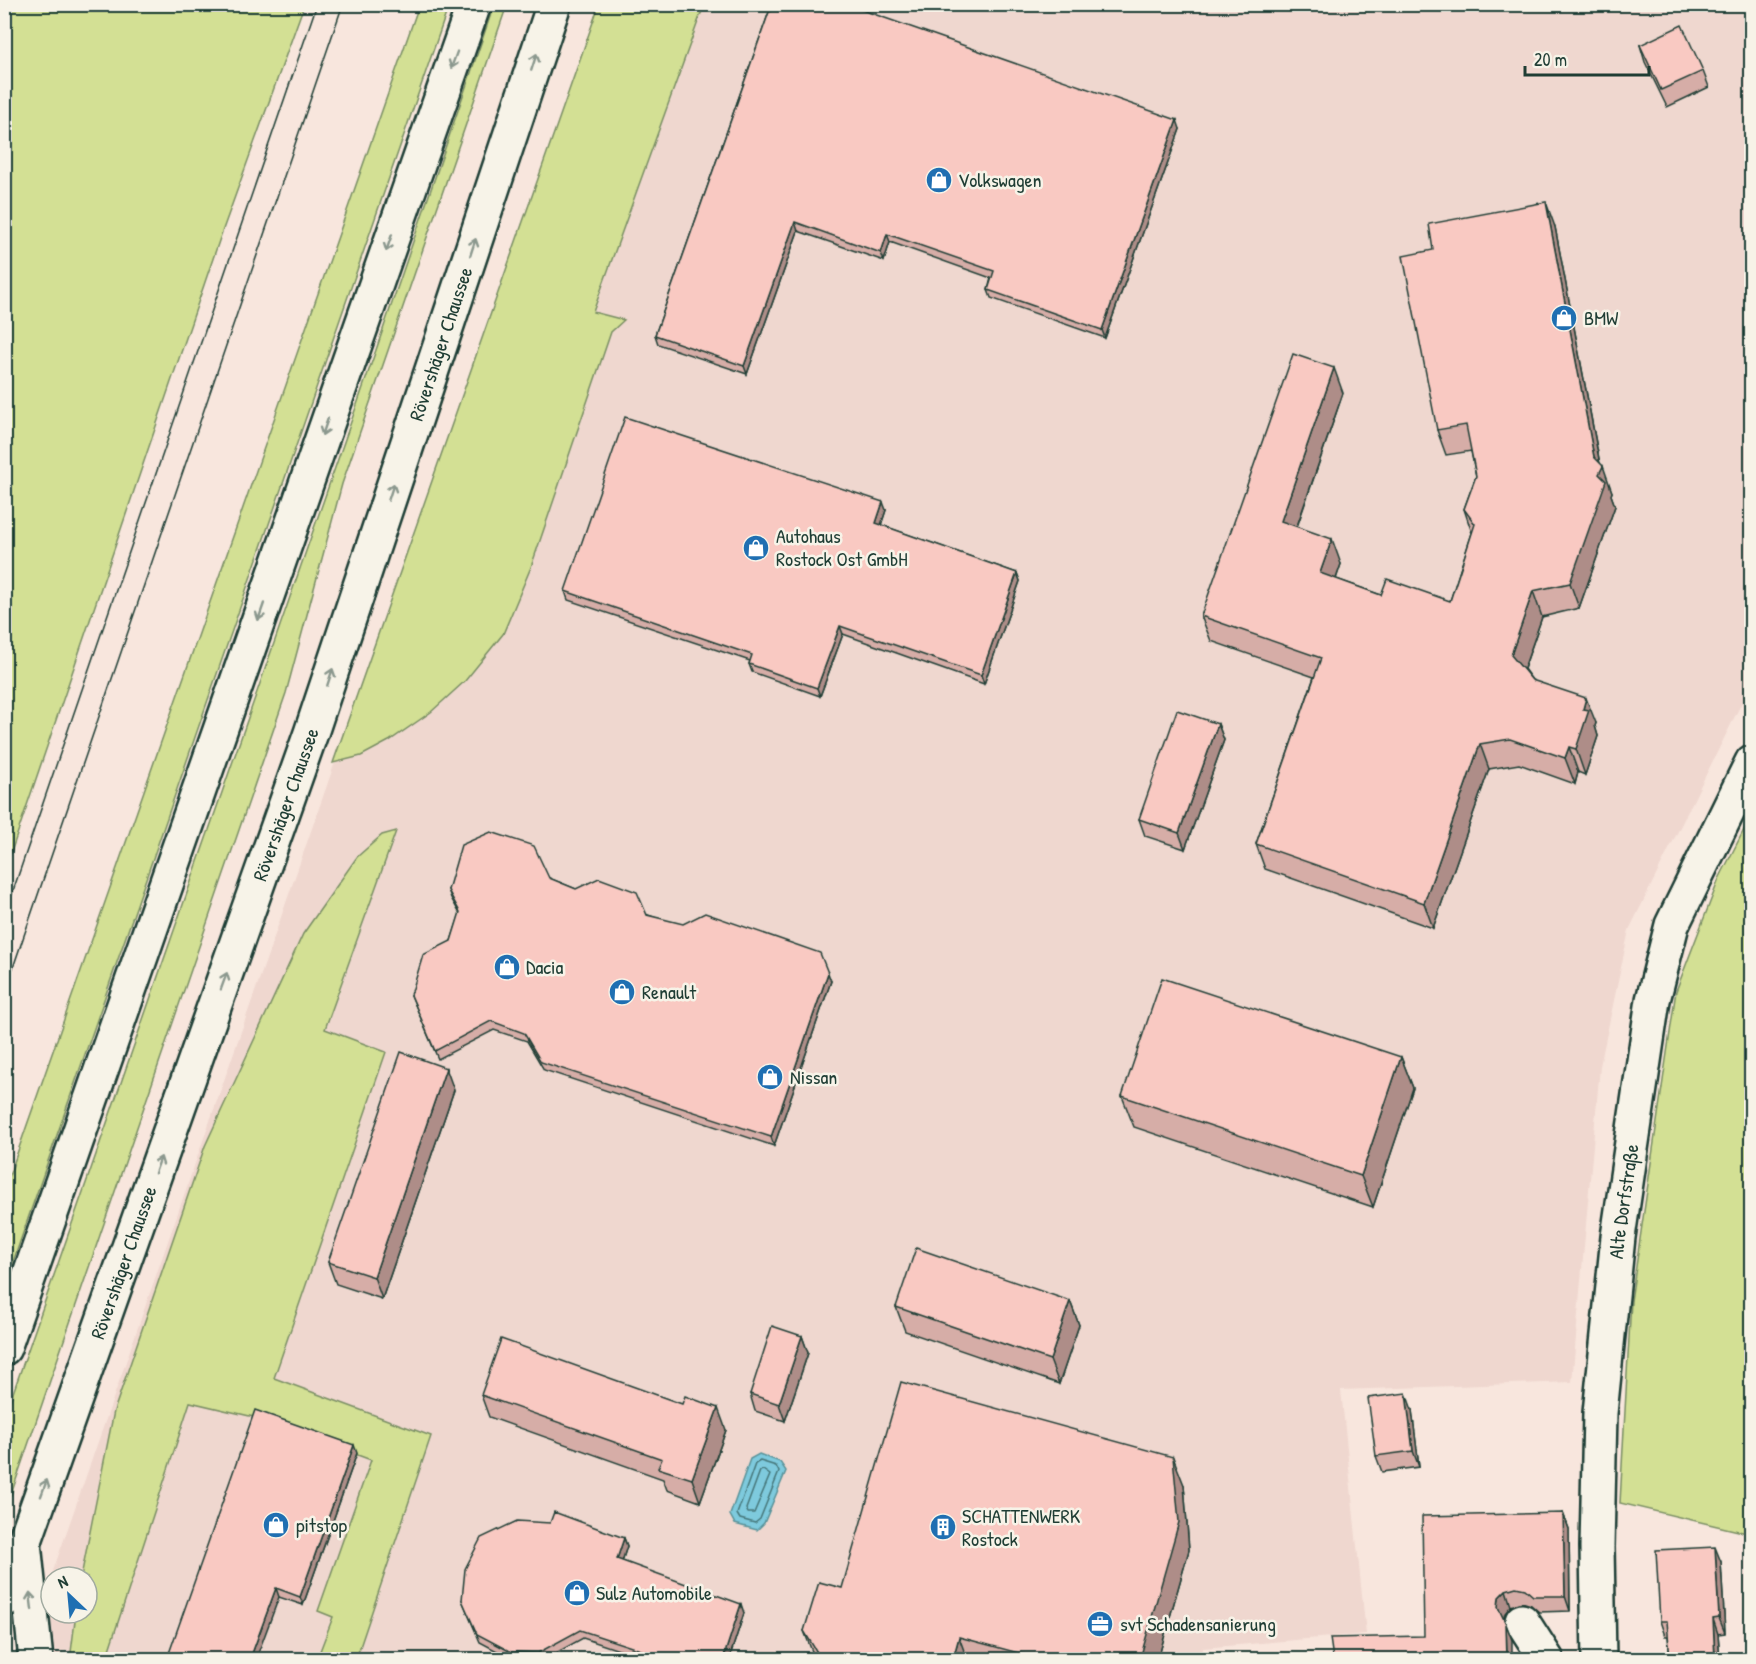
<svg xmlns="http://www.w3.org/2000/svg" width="1756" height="1664" font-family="'Patrick Hand',sans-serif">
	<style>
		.built { fill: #efd7cf; fill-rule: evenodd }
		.green { fill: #d3e094; stroke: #798e64; stroke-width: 1.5 }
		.water { fill: #7ecadd; stroke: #589299; stroke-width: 1.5 }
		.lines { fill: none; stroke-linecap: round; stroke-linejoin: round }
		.shore { stroke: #457578; stroke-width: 1.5 }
		.minor-casing { stroke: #1f3d34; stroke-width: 38 }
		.major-casing { stroke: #1f3d34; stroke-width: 38 }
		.minor { stroke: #f7f3e8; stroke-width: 33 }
		.major { stroke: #f7f3e8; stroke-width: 33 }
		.tram { stroke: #1f3d34; stroke-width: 1.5 }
		.wall { fill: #d6ada7; stroke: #1f3d34; stroke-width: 1.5 }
		.shaded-wall { fill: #ae8d88; stroke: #1f3d34; stroke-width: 1.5 }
		.building { fill: #f9c9c2; stroke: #1f3d34; stroke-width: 1.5 }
		.oneway { stroke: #8b988e }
		.labels { text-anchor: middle; stroke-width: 5; stroke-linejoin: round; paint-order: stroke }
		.poi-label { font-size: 20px; fill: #1f3d34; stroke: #f7f3e8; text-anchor: start }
		.street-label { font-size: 20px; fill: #1f3d34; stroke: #f7f3e8 }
	</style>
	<rect width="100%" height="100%" fill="#f8e6dd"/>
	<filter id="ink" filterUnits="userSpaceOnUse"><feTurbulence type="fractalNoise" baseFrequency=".0167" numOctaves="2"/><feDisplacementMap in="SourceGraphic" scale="12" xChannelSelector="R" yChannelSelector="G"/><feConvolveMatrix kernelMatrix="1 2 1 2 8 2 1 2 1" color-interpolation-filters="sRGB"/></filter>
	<g filter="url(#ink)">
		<!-- built -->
		<path class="built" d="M599,5H1751V684L1629,930L1600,1066L1572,1382L1341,1390L1366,1634L1203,1648L1202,1660H22ZM51,1577H87V1613H51Z"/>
		<!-- green -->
		<g class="green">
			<polygon points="5,4 304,5 221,235 5,870"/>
			<polygon points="419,5 449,5 5,1285 5,1188"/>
			<polygon points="494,5 507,5 342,484 286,693 5,1512 5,1416 376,350"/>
			<polygon points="599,5 704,5 593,312 624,320 611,332 531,567 503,634 465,681 431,712 389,741 361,756 333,763"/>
			<polygon points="1751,816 1752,1534 1751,1534 1620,1503 1631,1301 1676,991 1719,879"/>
			<polygon points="396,831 325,1029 386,1052 274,1378 431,1436 356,1659 317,1659 333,1617 318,1611 371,1460 258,1418 190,1402 106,1659 70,1660 76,1613 87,1613 87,1577 81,1577 114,1411 205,1146 303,934 357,857 382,835"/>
		</g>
		<!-- water -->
		<polygon class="water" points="759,1454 780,1462 786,1471 764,1523 757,1530 735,1524 730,1515 750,1459"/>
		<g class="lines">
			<!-- shore -->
			<g class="shore">
				<polygon points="760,1461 776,1466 779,1472 760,1519 755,1523 740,1519 737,1514 755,1464"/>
				<polygon points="763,1470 770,1475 754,1513 748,1513 746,1509 760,1471"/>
			</g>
			<defs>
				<g id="minor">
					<polyline points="24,1543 36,1660"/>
					<polyline points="1522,1621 1547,1660"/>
					<path id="s1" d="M1599,1660L1597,1547L1600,1413L1618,1237L1653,1000L1672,925L1752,762"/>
				</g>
				<g id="major">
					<polyline points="4,1348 474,4"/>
					<path id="s2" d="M4,1600L311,733L554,4"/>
				</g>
			</defs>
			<!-- minor casing -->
			<use href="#minor" class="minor-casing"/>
			<!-- major casing -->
			<use href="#major" class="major-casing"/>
			<!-- minor -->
			<use href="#minor" class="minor"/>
			<!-- major -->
			<use href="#major" class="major"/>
			<!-- tram -->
			<g class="tram">
				<polyline points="4,917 317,4"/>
				<polyline points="4,994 343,4"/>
			</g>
		</g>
		<!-- wall -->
		<g class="wall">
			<polygon points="769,12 1180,129 1105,338 991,298 988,290 991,278 890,242 884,261 798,231 747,374 658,344 655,335"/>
			<polygon points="1640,45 1703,71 1709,87 1667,107 1645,62"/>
			<polygon points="1555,227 1600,464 1612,492 1611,495 1615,506 1579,608 1542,617 1524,669 1532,680 1596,723 1595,726 1598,736 1585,775 1578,772 1575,784 1519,764 1489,769 1433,928 1265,869 1256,844 1314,677 1211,641 1201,616 1343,393 1297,527 1341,564 1336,579 1381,595 1450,601 1472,533 1464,509 1476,476 1471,451 1446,455 1437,430"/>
			<polygon points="886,510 881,525 1017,573 1020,581 984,684 843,634 820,696 752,672 749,664 750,661 568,600 565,591"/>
			<polygon points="1218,724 1224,740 1185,849 1145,836 1139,819"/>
			<polygon points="549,878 576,889 831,981 774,1146 544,1070 527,1041 494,1030 438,1059 411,995 451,941 460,914 451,898 448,890"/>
			<polygon points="1401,1057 1413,1088 1373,1207 1134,1127 1122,1096"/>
			<polygon points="454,1090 382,1299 336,1284 328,1262"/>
			<polygon points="1070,1301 1079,1325 1059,1384 905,1331 896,1307"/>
			<polygon points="802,1336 808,1353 785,1421 755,1411 750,1394"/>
			<polygon points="481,1395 726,1430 700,1502 667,1490 663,1479 489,1417"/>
			<polygon points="1412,1410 1419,1467 1382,1472 1376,1456"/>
			<polygon points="357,1453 303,1605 279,1597 167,1659"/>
			<polygon points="1184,1485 1189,1550 1158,1659 815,1659 804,1631 842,1588"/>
			<polygon points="1563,1513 1569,1529 1570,1611 1539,1612 1531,1605 1522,1602 1511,1606 1505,1613 1504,1620 1512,1640 1424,1636"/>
			<polygon points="624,1538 627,1546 622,1561 744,1613 729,1659 646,1659 583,1638 545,1659 512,1659 480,1642 462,1600"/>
			<polygon points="1721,1562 1725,1633 1718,1634 1720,1659 1670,1659 1668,1636 1665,1636 1660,1621"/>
		</g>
		<!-- shaded-wall -->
		<g class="shaded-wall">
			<polygon points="1177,120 1180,129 1105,338 1102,330"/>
			<polygon points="1546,202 1555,227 1601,470 1603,466 1612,492 1611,495 1615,506 1579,608 1570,583 1594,457"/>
			<polygon points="795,222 798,231 747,374 744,366"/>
			<polygon points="887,234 890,242 884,261 881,253"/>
			<polygon points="1334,368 1343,393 1290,546 1281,521"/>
			<polygon points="883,502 886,510 879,531 876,523"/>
			<polygon points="1332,539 1341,564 1329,599 1320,573"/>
			<polygon points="1017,573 1020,581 984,684 981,675"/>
			<polygon points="1533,591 1542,617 1520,680 1511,655"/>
			<polygon points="840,626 843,634 820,696 817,688"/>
			<polygon points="1586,698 1596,723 1595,726 1598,736 1585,775 1576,749 1583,709"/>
			<polygon points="1218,724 1224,740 1185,849 1179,833"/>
			<polygon points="1480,744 1489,769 1433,928 1424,903"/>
			<polygon points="1569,747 1578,772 1575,784 1565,758"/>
			<polygon points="828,973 831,981 774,1146 771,1137"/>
			<polygon points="1401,1057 1413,1088 1373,1207 1361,1176"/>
			<polygon points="446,1068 454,1090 382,1299 374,1277"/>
			<polygon points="1070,1301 1079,1325 1059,1384 1050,1360"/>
			<polygon points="802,1336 808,1353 785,1421 779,1404"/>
			<polygon points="1406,1393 1412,1410 1419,1467 1413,1451"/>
			<polygon points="718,1408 726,1430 700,1502 692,1479"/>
			<polygon points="354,1445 357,1453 303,1605 300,1597"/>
			<polygon points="1173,1457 1184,1485 1189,1550 1158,1659 1140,1659"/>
			<polygon points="1563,1513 1569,1529 1570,1611 1565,1596"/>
			<polygon points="624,1538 627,1546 620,1568 617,1559"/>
			<polygon points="1715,1547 1721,1562 1725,1633 1719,1618"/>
			<polygon points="276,1588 279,1597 256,1659 250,1659"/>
			<polygon points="1506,1590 1511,1606 1505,1613 1503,1622 1498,1607 1499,1597"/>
			<polygon points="741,1604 744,1613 729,1659 723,1659"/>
			<polygon points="1713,1619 1718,1634 1720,1659 1715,1659"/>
			<polygon points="1506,1624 1512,1640 1512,1659 1507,1659"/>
			<polygon points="959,1637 967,1659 953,1659"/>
		</g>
		<!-- building -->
		<g class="building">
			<polygon points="785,4 845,4 1177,120 1102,330 988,290 994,271 887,234 881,253 795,222 744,366 655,335 769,12"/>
			<polygon points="1682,25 1703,71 1661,90 1640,45"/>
			<polygon points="1546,202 1594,457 1603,466 1599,474 1606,481 1570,583 1533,591 1511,655 1532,680 1586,698 1583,709 1589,710 1576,749 1569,747 1565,758 1510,739 1480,744 1424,903 1256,844 1321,658 1201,616 1293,354 1334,368 1281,521 1332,539 1320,573 1381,595 1387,579 1450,601 1475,524 1464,509 1476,476 1466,425 1437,430 1403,256 1433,250 1429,224"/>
			<polygon points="625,417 883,502 876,523 1017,573 981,675 840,626 817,688 749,664 752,655 565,591"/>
			<polygon points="1177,710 1218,724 1179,833 1139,819"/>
			<polygon points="491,832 534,846 549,878 576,889 599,878 637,892 647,915 683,924 705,913 820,953 828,973 771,1137 541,1062 524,1033 491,1021 435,1051 411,995 423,955 451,941 460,912 448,890 461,845"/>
			<polygon points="1162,978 1401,1057 1361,1176 1122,1096"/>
			<polygon points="401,1052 446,1068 374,1277 328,1262"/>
			<polygon points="916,1248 1070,1301 1050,1360 896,1307"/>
			<polygon points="772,1326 802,1336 779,1404 750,1394"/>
			<polygon points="501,1339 682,1404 685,1396 718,1408 692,1479 658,1468 662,1459 481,1395"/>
			<polygon points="901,1382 1173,1457 1179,1522 1140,1659 1041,1659 959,1637 953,1659 944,1659 926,1654 924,1659 821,1659 804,1631 819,1582 842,1588"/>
			<polygon points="1406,1393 1413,1451 1376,1456 1368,1398"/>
			<polygon points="255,1410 354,1445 300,1597 276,1588 250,1659 167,1659"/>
			<polygon points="554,1512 624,1538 617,1559 741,1604 723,1659 668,1659 580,1630 538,1653 511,1652 477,1634 462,1600 465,1569 481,1538 517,1521 550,1523"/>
			<polygon points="1563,1513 1565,1596 1533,1596 1525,1589 1516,1587 1506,1590 1499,1597 1498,1607 1506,1624 1507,1659 1333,1659 1330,1638 1424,1636 1422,1516"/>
			<polygon points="1715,1547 1719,1618 1713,1619 1715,1659 1670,1659 1667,1621 1660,1621 1656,1550"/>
		</g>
		<!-- one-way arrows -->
		<defs><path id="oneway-shaft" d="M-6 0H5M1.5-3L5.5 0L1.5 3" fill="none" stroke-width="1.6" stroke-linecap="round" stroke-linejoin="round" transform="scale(1.5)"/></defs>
		<g class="oneway">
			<use href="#oneway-shaft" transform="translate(454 60) rotate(110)"/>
			<use href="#oneway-shaft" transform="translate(534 62) rotate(-72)"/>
			<use href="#oneway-shaft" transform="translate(389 243) rotate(109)"/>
			<use href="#oneway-shaft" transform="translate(473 247) rotate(-72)"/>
			<use href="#oneway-shaft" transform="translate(325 427) rotate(109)"/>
			<use href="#oneway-shaft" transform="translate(391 492) rotate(-72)"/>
			<use href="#oneway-shaft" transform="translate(261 612) rotate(109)"/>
			<use href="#oneway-shaft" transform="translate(330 677) rotate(-72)"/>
			<use href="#oneway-shaft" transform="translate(224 981) rotate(-70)"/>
			<use href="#oneway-shaft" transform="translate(158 1165) rotate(-70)"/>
			<use href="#oneway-shaft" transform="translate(44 1488) rotate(-70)"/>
			<use href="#oneway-shaft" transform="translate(31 1601) rotate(-97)"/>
		</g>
	</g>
	<!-- icons -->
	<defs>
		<symbol id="shop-disc" viewBox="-11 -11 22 22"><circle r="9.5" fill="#1f6fb2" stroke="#f7f3e8"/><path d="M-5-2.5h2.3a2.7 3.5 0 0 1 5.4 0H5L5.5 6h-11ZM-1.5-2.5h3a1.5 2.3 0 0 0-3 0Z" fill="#fff"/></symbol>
		<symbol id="building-disc" viewBox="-11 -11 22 22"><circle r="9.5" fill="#1f6fb2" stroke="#f7f3e8"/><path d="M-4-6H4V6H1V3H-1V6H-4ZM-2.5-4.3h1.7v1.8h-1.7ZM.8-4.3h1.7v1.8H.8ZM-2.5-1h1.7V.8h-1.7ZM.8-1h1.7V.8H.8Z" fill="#fff"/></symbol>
		<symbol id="office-disc" viewBox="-11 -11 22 22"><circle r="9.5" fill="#1f6fb2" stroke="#f7f3e8"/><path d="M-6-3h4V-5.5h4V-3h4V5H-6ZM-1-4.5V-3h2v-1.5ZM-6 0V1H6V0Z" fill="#fff"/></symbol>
	</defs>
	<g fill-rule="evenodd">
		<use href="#shop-disc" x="924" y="165" width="30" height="30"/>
		<use href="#shop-disc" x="1549" y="303" width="30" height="30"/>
		<use href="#shop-disc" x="741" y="533" width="30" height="30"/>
		<use href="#shop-disc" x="492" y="952" width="30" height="30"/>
		<use href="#shop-disc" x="607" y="977" width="30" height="30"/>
		<use href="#shop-disc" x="755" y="1062" width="30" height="30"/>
		<use href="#shop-disc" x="261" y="1510" width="30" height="30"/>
		<use href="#building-disc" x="928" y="1512" width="30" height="30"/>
		<use href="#shop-disc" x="562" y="1578" width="30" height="30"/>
		<use href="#office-disc" x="1085" y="1609" width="30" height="30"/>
	</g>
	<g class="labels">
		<!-- poi labels -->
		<g class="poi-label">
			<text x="958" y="187">Volkswagen</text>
			<text x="1584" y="325">BMW</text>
			<text x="776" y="543">Autohaus<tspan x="776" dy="23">Rostock Ost GmbH</tspan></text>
			<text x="526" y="974">Dacia</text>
			<text x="642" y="999">Renault</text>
			<text x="790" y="1084">Nissan</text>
			<text x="962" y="1523">SCHATTENWERK<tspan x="962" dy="23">Rostock</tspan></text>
			<text x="296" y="1532">pitstop</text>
			<text x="596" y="1600">Sulz Automobile</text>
			<text x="1120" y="1631">svt Schadensanierung</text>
		</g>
		<!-- street labels -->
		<g class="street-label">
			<text dy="7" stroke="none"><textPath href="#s2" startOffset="1330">Rövershäger Chaussee</textPath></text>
			<text dy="7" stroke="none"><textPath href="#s2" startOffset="844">Rövershäger Chaussee</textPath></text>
			<text dy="7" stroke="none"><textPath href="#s1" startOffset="460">Alte Dorfstraße</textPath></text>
			<text dy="7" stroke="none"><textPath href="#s2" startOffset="358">Rövershäger Chaussee</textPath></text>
		</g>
	</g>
	<!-- margin -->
	<rect width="1756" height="1664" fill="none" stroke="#f7f3e8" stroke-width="24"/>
	<rect x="12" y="12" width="1732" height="1640" fill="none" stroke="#1f3d34" stroke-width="2" filter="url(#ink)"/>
	<!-- north arrow -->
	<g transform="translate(69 1595) rotate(334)"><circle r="28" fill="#f7f3e8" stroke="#a1aaa0" stroke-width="1.5"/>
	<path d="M0-4.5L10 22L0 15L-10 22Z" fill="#1f6fb2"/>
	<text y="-9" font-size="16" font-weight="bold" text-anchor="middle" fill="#1f3d34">N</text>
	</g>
	<!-- scale -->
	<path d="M1525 66v9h124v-9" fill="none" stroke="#1f3d34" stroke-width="3"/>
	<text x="1534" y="66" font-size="18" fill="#1f3d34" stroke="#f7f3e8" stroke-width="4.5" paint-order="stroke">20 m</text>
</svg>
